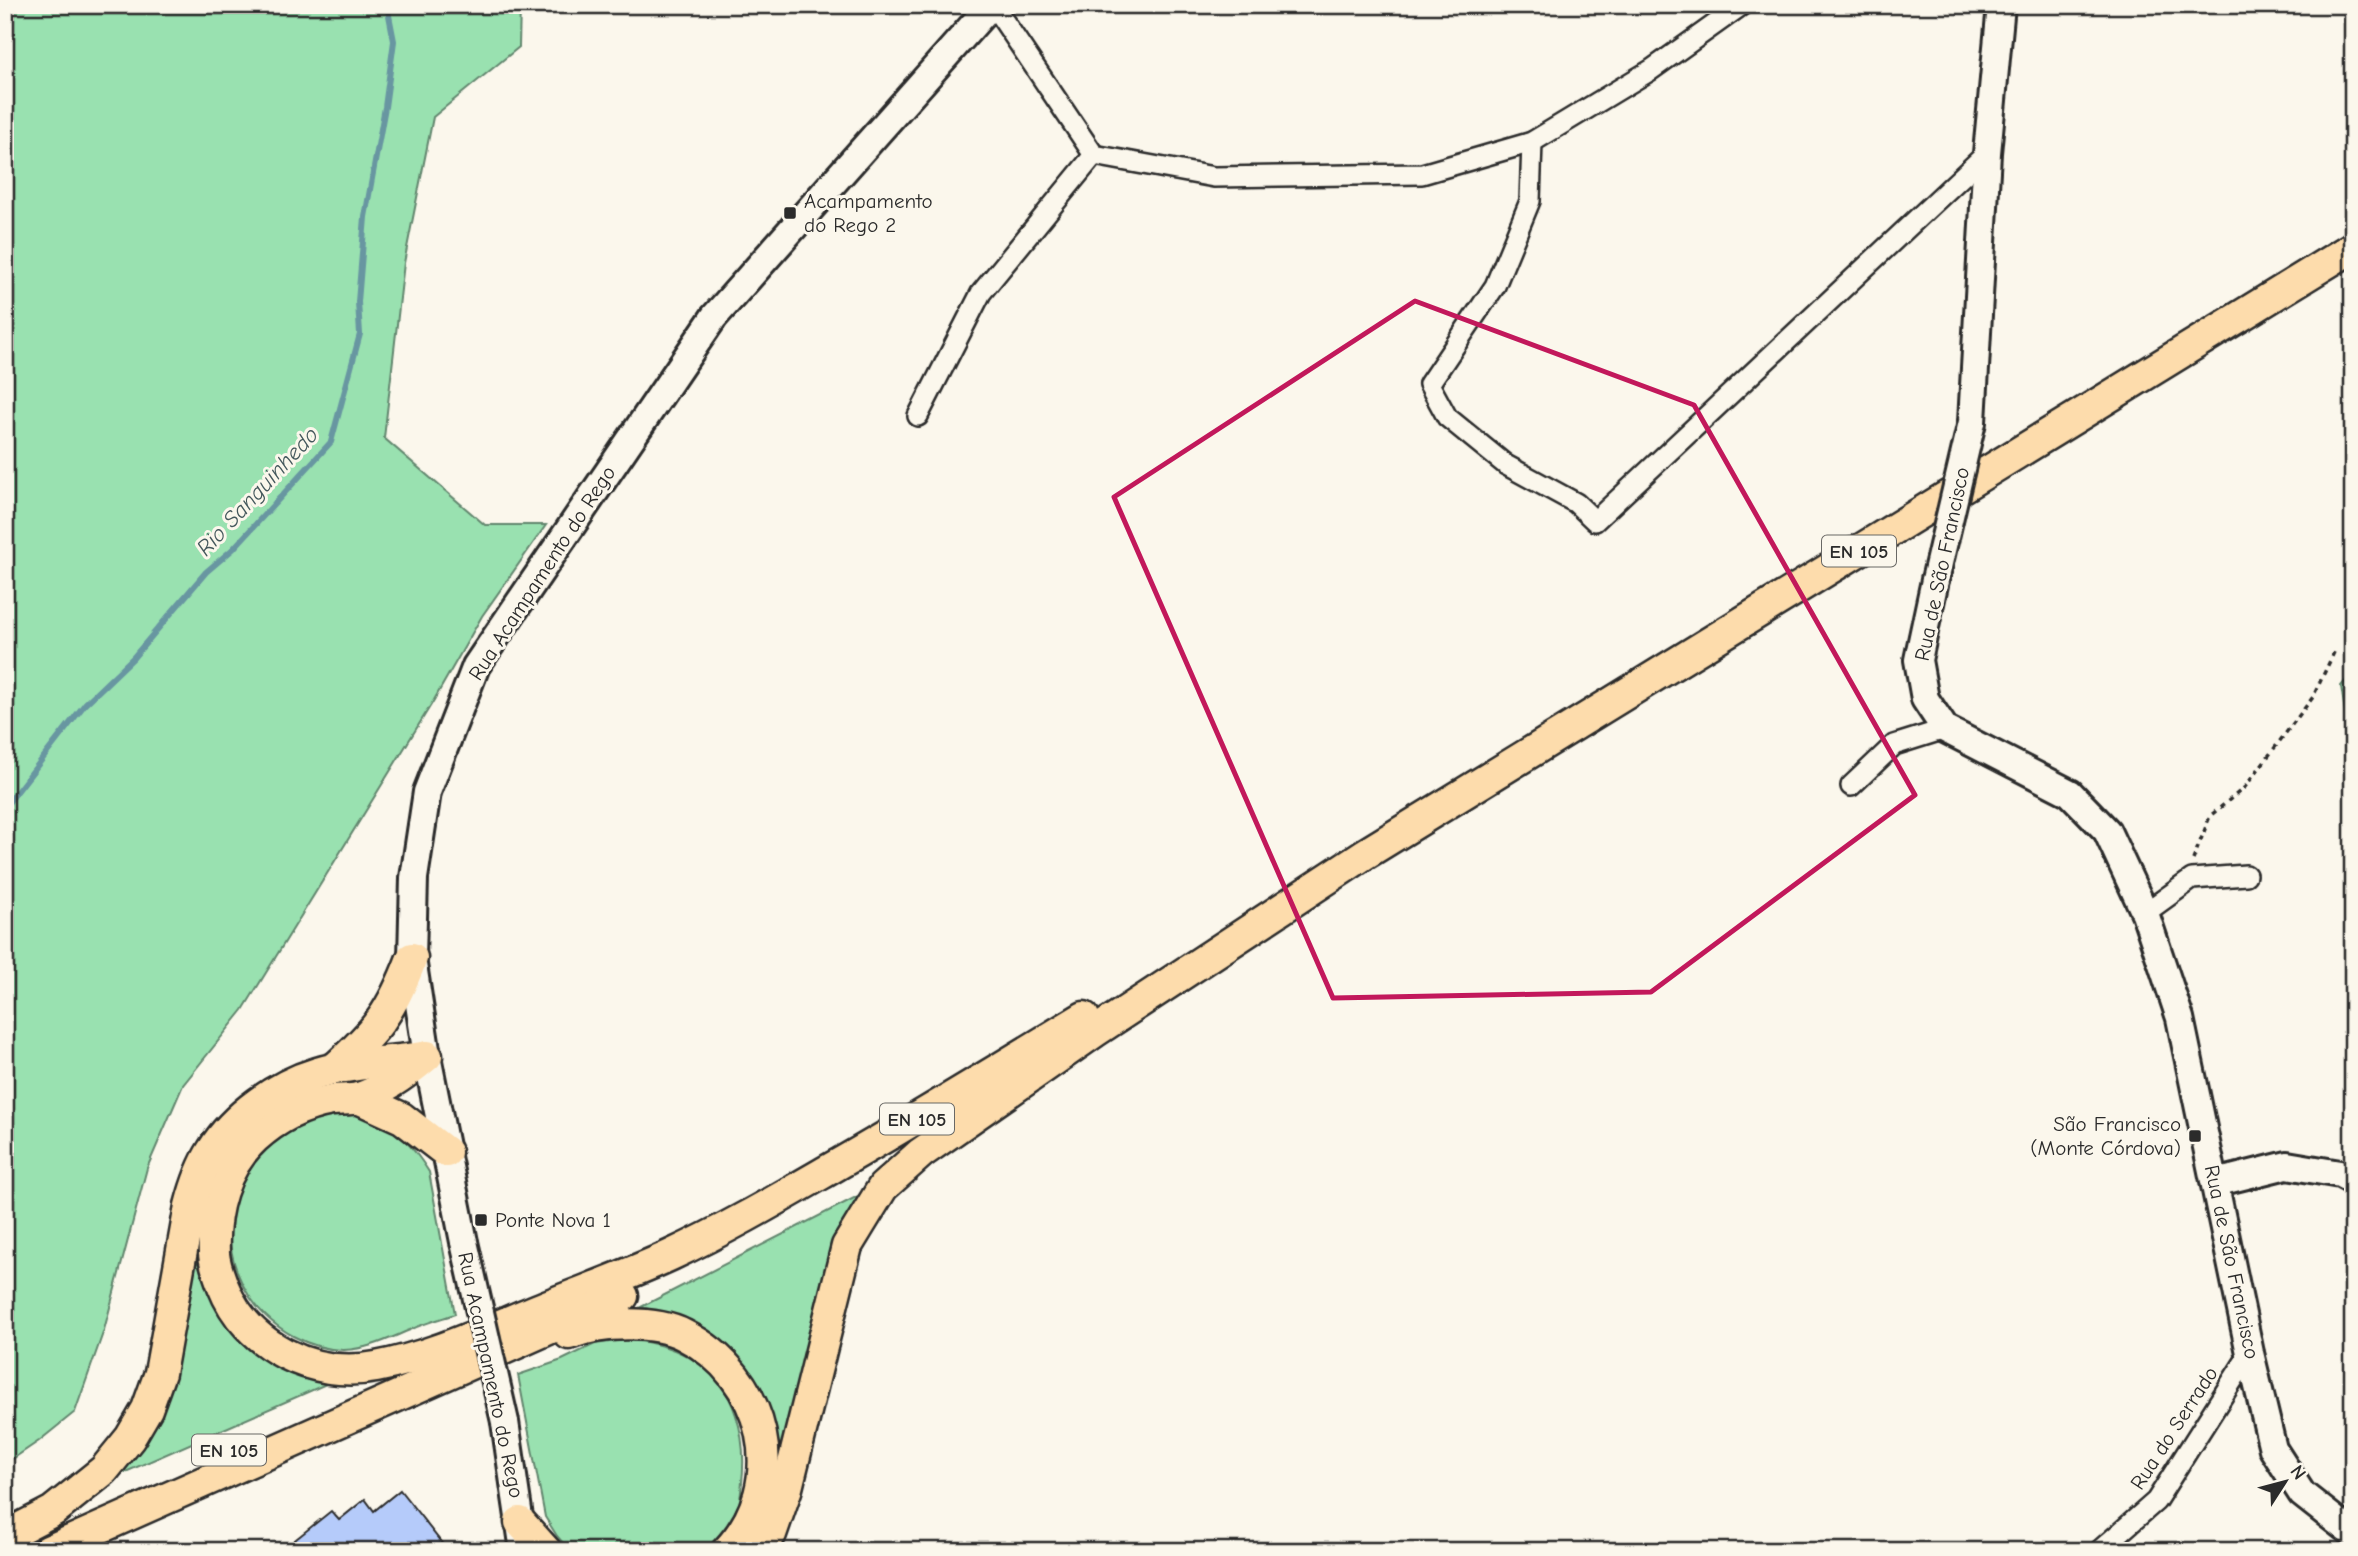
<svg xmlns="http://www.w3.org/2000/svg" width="2358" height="1556" font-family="'Comic Neue',sans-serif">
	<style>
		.green { fill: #99e1b0; stroke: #62866e; stroke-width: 2 }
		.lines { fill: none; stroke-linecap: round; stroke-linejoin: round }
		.stream { stroke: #6896a1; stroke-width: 6 }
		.building { fill: #b5cbfa; stroke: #2b2b2b; stroke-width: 2; filter: url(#shadow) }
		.street-casing { stroke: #2b2b2b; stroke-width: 24 }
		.secondary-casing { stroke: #2b2b2b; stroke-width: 32 }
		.primary-casing { stroke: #2b2b2b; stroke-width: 35 }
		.path { stroke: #2b2b2b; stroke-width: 3.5; stroke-dasharray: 5 5; stroke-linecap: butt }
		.street { stroke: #fbf7ec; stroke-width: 19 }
		.secondary { stroke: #fbf7ec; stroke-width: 26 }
		.primary { stroke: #fddcac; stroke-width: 30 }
		.secondary-bridge-casing { stroke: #2b2b2b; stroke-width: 32; stroke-linecap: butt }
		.secondary-bridge { stroke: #fbf7ec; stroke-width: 26 }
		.marked { fill: none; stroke: #c2185b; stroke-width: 5; stroke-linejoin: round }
		.poi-dot { fill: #2b2b2b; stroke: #fbf7ec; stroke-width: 2.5 }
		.labels { text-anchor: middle; stroke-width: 6; stroke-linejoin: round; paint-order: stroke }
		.shield { fill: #fbf7ec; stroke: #696865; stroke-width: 2 }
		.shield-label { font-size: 19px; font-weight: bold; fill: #2b2b2b }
		.poi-label { font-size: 21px; fill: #2b2b2b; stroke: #fbf7ec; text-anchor: start }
		.street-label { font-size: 21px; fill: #2b2b2b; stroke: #fbf7ec }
		.water-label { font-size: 23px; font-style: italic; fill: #44585c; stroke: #fbf7ec }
	</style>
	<defs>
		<filter id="shadow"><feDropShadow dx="-6" dy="6" stdDeviation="0" flood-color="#0004"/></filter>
	</defs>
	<rect width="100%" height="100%" fill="#fbf7ec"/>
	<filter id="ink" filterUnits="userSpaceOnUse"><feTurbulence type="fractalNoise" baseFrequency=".0143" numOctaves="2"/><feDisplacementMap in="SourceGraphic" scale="14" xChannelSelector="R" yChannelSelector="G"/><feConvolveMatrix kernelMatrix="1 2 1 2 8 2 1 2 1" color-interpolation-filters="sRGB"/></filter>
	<g filter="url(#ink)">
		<!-- green -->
		<g class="green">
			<polygon points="5,5 520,5 519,47 433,117 404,263 384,438 485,525 546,525 482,616 434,700 243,1010 183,1085 147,1168 104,1330 75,1412 39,1441 5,1464"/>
			<polygon points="2353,672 2353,748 2348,731 2341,686"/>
			<path d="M328,1115C339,1115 356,1112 367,1116C395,1125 414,1148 429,1172L455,1314C440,1319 424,1323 410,1330C388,1339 369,1349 344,1350C327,1350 308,1344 293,1336C239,1306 220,1249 233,1190C239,1165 261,1142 282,1128C293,1120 314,1118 328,1115Z"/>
			<polygon points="858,1196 777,1470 766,1405 735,1355 691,1320 641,1307"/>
			<polygon points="192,1246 209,1295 240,1341 281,1368 333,1381 112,1478"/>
			<path d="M631,1339C655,1343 676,1348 697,1362C736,1387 747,1439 742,1482C741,1489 741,1497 739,1504C730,1523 719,1537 703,1551H570L557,1536L545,1517L518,1375L562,1360L595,1344Z"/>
		</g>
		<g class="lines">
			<!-- stream -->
			<g class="stream">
				<polyline points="5,807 85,704 133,658 206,572 233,549 331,442 360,334 358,302 365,217 385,107 394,41 387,5"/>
				<polyline points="5,1173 10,1194 5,1240"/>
			</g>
		</g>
		<!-- building -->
		<polygon class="building" points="400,1490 448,1551 281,1551 331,1511 339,1520 365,1499 374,1511"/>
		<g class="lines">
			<defs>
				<g id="street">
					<polyline points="993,5 1094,155 1214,177 1422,174 1532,142 1651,70 1742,5"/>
					<polyline points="1532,142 1530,201 1495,286 1429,384 1447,417 1506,465 1576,503 1595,521 1987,153"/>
					<polyline points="918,416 981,293 1094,155"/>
					<polyline points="1851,786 1894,745 1945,729"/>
					<polyline points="2145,913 2192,879 2246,875"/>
					<polyline points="2099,1551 2156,1501 2250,1353"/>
				</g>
				<g id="secondary">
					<polyline points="1972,422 1987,153 2001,5"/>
					<polyline points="1935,580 1918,660 1925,699 1945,729 2070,793 2107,831 2145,913 2180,1018 2250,1353 2273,1449 2302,1494 2353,1534"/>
					<polyline points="2215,1183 2287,1165 2340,1174 2353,1181"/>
					<polyline points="464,1242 427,1056 412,958 414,878 427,792 476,666 714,317 991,5"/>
					<polyline points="505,1422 524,1551"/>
				</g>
				<g id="primary">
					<path d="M427,1056C407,1073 384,1090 359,1098C350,1100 341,1099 332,1100C303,1105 277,1118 255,1138C223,1168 212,1212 214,1254C215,1266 219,1275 223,1286C246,1346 313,1379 376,1367C435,1356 491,1328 546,1306C588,1289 630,1274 671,1255C725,1230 778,1199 830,1169C916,1120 1000,1068 1084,1017"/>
					<path d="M334,1069C377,1030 391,1013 412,958"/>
					<polyline points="358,1098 402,1118 446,1152"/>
					<path d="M569,1334C600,1322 655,1320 684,1335C766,1376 792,1483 727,1551"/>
					<polyline points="520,1522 546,1551"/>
					<path d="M5,1536L53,1511L104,1470L130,1438L147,1409L160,1373L190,1206C195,1187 201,1168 212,1151C234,1115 277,1085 317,1073C351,1063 389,1062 423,1057"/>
					<polyline points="48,1551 623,1296"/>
					<polyline points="758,1551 771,1534 787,1488 847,1246 883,1187 921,1153 1096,1031 1365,854 2353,247"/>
				</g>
			</defs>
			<!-- street casing -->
			<use href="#street" class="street-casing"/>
			<!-- secondary casing -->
			<use href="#secondary" class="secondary-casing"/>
			<!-- primary casing -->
			<use href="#primary" class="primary-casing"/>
			<!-- path -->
			<polyline class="path" points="2193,860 2210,816 2245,787 2313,697 2336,648"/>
			<!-- street -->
			<use href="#street" class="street"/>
			<!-- secondary -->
			<use href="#secondary" class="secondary"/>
			<!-- primary -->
			<use href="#primary" class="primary"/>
			<defs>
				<g id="secondary-bridge">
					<polyline points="1935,580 1972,422"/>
					<polyline points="464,1242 505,1422"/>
				</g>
			</defs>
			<!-- secondary-bridge casing -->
			<use href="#secondary-bridge" class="secondary-bridge-casing"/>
			<!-- secondary-bridge -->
			<use href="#secondary-bridge" class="secondary-bridge"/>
		</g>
	</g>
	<!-- marked area -->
	<path class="marked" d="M1415,301L1694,405L1915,795L1651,992L1333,998L1114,497Z"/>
	<!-- markers -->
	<g class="poi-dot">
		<rect x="783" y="206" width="14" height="14" rx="3.5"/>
		<rect x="2188" y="1129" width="14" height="14" rx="3.5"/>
		<rect x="474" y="1213" width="14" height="14" rx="3.5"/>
	</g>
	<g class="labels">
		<!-- shield labels -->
		<g class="shield">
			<rect x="1822" y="535.5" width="74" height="31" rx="5"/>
			<rect x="880" y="1103.5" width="74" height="31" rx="5"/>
			<rect x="192" y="1434.5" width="74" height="31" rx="5"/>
		</g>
		<g class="shield-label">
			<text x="1859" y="558">EN 105</text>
			<text x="917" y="1126">EN 105</text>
			<text x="229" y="1457">EN 105</text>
		</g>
		<!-- poi labels -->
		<g class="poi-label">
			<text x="804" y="208">Acampamento<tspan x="804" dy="24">do Rego 2</tspan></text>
			<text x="2181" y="1131" text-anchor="end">São Francisco<tspan x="2181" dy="24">(Monte Córdova)</tspan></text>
			<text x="495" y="1227">Ponte Nova 1</text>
		</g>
		<!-- street labels -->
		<g class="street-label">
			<text transform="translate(1942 564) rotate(-78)" y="7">Rua de São Francisco</text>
			<text transform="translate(542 573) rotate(-57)" y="7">Rua Acampamento do Rego</text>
			<text transform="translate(2232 1262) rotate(78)" y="7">Rua de São Francisco</text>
			<text transform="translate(491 1375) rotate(78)" y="7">Rua Acampamento do Rego</text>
			<text transform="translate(2174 1428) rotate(-57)" y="7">Rua do Serrado</text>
		</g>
		<!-- water labels -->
		<g class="water-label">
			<text transform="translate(257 491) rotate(-47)" y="8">Rio Sanguinhedo</text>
		</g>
	</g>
	<!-- margin -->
	<rect width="2358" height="1556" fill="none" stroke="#fbf7ec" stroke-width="28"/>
	<rect x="14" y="14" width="2330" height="1528" fill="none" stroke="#2b2b2b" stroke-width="2.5" filter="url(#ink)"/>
	<!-- north arrow -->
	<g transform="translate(2285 1482) rotate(54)" stroke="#fbf7ec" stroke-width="5" paint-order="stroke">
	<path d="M0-5L12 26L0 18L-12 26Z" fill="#2b2b2b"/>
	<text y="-10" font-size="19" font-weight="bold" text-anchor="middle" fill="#2b2b2b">N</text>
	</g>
</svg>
